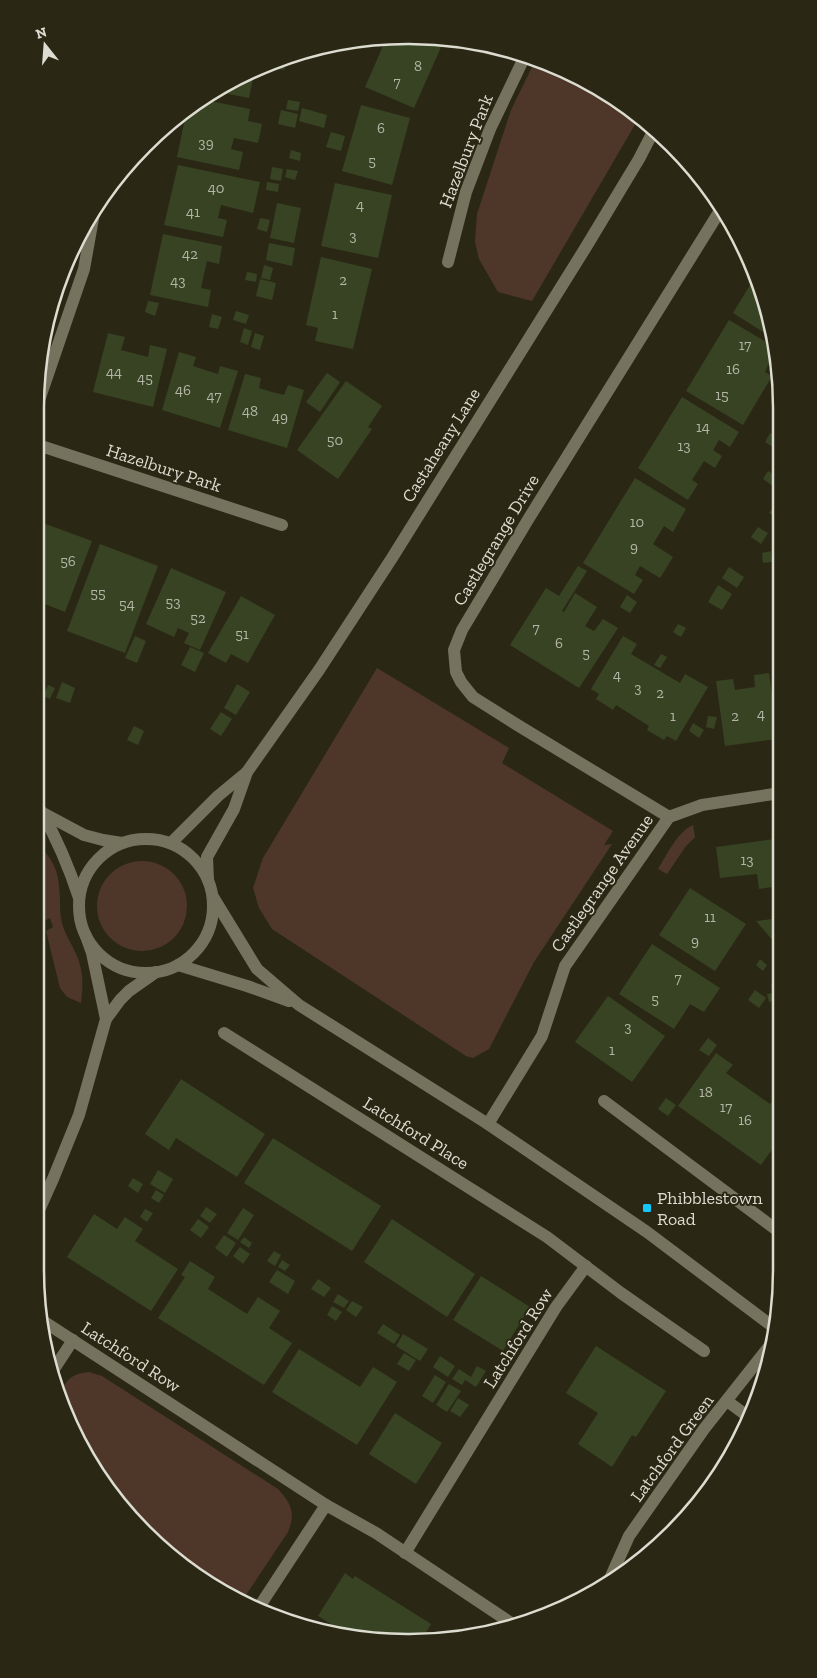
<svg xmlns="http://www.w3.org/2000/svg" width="817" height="1678" font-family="'Zilla Slab',serif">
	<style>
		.green { fill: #4e3729 }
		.building { fill: #374323 }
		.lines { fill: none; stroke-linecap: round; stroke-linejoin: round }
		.street { stroke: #75735e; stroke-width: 12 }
		.secondary { stroke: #75735e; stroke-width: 12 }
		.poi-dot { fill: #11cafb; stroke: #2a2815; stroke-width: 2 }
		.labels { text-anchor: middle; stroke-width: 4; stroke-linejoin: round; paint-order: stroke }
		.number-label { font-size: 15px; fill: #b4b6a5 }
		.street-label { font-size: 18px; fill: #dddcd0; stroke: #2a2815 }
		.poi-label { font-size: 18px; fill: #dddcd0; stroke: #2a2815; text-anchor: start }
		.rim { fill: none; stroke: #dddcd0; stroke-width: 2.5 }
	</style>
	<rect width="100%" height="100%" fill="#2a2815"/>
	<!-- green -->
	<g class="green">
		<polygon points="536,59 552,64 636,112 640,116 532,301 498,292 479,259 475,242 477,214 511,110"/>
		<polygon points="377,668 509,748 502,763 613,831 604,845 612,844 534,962 489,1049 473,1058 466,1056 272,929 259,908 253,888 263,858"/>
		<path d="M693,825L695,837L686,846L667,874L658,869C667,855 677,832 693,825Z"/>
		<path d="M38,844C56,863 59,873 60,899C60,905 60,912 61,918C63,932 71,942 76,954C84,971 83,986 81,1003L67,997L60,988L46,931L53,927L50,918L42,922L35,906V847Z"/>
		<circle cx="142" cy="906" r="45"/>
		<path d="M89,1372L102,1376L278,1489C291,1503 296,1513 288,1532L242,1601L222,1593L162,1550L112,1497L58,1395C67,1380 70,1374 89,1372Z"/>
	</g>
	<!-- building -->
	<g class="building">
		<polygon points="409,35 422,36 442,45 414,108 365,87 387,37"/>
		<polygon points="287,57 284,70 262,66 266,63"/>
		<polygon points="255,69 249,98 213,91"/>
		<polygon points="200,99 250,109 248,121 262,124 258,143 234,138 231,149 243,152 239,170 177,157 187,109"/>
		<polygon points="288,100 300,102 298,111 286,109"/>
		<polygon points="361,105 410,118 392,185 342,171"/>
		<polygon points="302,108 327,115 324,128 299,121"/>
		<polygon points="281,110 298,114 295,128 278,124"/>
		<polygon points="331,132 345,136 341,151 326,147"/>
		<polygon points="291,150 301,153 300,161 289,158"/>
		<polygon points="178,165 260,182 253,213 221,205 218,218 227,220 223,237 164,225"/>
		<polygon points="272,167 283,169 281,181 270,179"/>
		<polygon points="287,169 298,171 295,180 285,177"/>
		<polygon points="267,182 279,184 278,192 266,190"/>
		<polygon points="335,183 392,195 378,258 321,246"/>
		<polygon points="277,203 301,208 294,243 270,238"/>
		<polygon points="260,218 270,220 267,232 257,229"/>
		<polygon points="163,234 222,246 219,264 207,261 201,288 211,290 208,307 150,295"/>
		<polygon points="269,243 295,248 292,266 266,260"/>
		<polygon points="321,257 372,269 353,349 315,341 318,328 306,325"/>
		<polygon points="264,265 273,268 270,280 261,278"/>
		<polygon points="247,272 257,274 256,282 245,280"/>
		<polygon points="756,275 762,297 773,338 733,313"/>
		<polygon points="260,279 276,283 272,300 256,296"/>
		<polygon points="148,301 159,303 155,316 145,312"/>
		<polygon points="236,311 249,315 246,324 233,320"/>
		<polygon points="212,314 222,317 218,329 209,327"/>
		<polygon points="729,320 776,348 779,359 779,363 775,369 768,365 765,372 772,376 743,425 686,391"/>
		<polygon points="244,328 252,331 248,345 240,342"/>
		<polygon points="108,333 125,337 121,350 148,357 150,345 167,349 153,407 93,392"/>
		<polygon points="255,333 264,336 260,350 251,347"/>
		<polygon points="179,352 196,357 193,366 205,370 218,374 220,366 238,371 220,428 162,410"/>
		<polygon points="327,373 340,382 320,412 306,402"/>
		<polygon points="245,374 261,378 259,388 272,392 284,395 288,385 304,390 287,448 228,430"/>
		<polygon points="346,381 382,406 368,427 372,429 338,479 297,450"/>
		<polygon points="682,397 739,432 730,447 719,440 713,450 722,456 715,468 704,461 692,480 698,484 688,500 638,468"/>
		<polygon points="770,433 779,438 779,444 776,449 765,442"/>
		<polygon points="768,471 778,477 773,486 763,479"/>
		<polygon points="635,478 686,509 673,532 664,526 653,544 673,557 660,578 640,566 635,575 643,580 634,594 583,563"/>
		<polygon points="776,503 779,505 779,520 769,513"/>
		<polygon points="35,520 92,541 65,612 37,601 44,580 35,577"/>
		<polygon points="758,527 768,533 761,544 751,537"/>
		<polygon points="100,544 158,566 125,653 67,631"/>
		<polygon points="771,551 772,562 763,563 762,553"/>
		<polygon points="578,566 587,571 562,611 564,612 575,593 597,607 585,626 594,631 603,619 618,628 579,688 510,645 546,588 559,596"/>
		<polygon points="729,567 744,577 737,588 722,578"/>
		<polygon points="171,568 226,592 200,650 184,643 189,633 178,628 174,637 146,624"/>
		<polygon points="718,585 732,594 722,610 708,602"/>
		<polygon points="627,595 637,602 630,613 620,607"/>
		<polygon points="241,596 275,615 248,663 231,654 226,663 208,653"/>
		<polygon points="678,624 686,628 681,637 673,632"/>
		<polygon points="780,624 780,656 779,657 775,625"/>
		<polygon points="135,636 146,641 137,663 125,658"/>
		<polygon points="623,636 637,644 631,654 680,683 685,674 708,687 676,741 667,736 664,740 647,730 649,726 616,705 613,710 596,699 599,694 591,689"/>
		<polygon points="190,647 204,653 195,672 181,665"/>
		<polygon points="661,654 667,657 660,668 654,665"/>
		<polygon points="769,673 778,739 725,746 716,681 733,679 735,690 755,687 754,675"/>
		<polygon points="62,682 75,688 70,703 56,698"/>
		<polygon points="237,684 250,692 236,715 224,708"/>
		<polygon points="48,685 55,688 50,699 43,696"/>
		<polygon points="221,712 232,719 221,736 210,729"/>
		<polygon points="708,716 717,717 714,729 706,727"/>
		<polygon points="693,723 704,730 699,738 689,731"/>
		<polygon points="134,726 144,731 138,745 127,740"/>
		<polygon points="775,839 780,886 759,889 757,874 720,878 716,847"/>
		<polygon points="690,888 746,924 715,971 659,935"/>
		<polygon points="781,918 781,950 756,921"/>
		<polygon points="652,944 720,988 704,1012 690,1004 674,1029 619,994"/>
		<polygon points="760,959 767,965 763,971 756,965"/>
		<polygon points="779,983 780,989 772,990 771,984"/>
		<polygon points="755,990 766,998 759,1008 748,1000"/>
		<polygon points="779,992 781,999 769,1002 767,994"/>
		<polygon points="608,996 665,1036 632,1082 575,1042"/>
		<polygon points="708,1038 717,1045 709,1056 699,1050"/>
		<polygon points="716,1053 733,1065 726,1073 770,1104 781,1089 782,1136 761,1165 678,1106"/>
		<polygon points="181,1079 265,1134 237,1177 176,1138 169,1150 145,1134"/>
		<polygon points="666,1098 676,1105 668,1116 658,1109"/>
		<polygon points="273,1138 381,1206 352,1251 244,1183"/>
		<polygon points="782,1158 782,1180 771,1172"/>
		<polygon points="158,1170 173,1179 165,1193 150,1184"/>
		<polygon points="133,1178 143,1184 138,1193 128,1186"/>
		<polygon points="156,1190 164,1195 159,1203 151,1198"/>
		<polygon points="206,1207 217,1214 210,1223 200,1216"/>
		<polygon points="243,1208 254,1215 238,1240 227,1233"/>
		<polygon points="145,1209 153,1213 147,1222 140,1217"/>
		<polygon points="94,1214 117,1229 125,1217 143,1229 135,1241 178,1269 151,1311 67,1257"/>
		<polygon points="198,1219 209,1227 201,1238 190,1230"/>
		<polygon points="392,1219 475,1274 447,1317 364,1262"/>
		<polygon points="224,1235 236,1243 227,1257 215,1248"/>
		<polygon points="244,1237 252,1243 249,1248 240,1242"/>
		<polygon points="240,1247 250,1254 243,1264 233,1256"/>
		<polygon points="274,1251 281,1255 275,1266 267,1261"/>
		<polygon points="282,1260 290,1265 285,1271 278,1267"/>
		<polygon points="190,1261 215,1277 208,1289 247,1314 258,1297 280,1311 269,1328 292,1343 264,1385 158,1318 185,1277 181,1275"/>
		<polygon points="277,1270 295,1281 288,1294 269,1282"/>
		<polygon points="481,1276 530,1307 503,1351 453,1320"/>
		<polygon points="318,1279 331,1288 324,1297 311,1289"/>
		<polygon points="338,1294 349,1301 344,1308 333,1302"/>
		<polygon points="352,1301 363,1307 356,1317 346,1310"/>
		<polygon points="332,1306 342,1312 336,1321 327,1315"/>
		<polygon points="383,1324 400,1335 394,1344 377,1333"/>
		<polygon points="403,1334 428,1349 420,1361 396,1346"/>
		<polygon points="596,1346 666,1391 636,1437 632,1435 612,1467 578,1444 598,1413 566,1393"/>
		<polygon points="299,1349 360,1387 373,1367 397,1382 357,1445 272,1392"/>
		<polygon points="404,1353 416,1360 409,1371 397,1364"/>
		<polygon points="440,1356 455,1366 448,1377 433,1367"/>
		<polygon points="477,1366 486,1371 476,1387 465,1380 462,1385 452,1379 459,1369 471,1377"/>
		<polygon points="435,1375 446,1382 433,1403 422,1396"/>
		<polygon points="449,1384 461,1391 447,1412 436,1405"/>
		<polygon points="458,1398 469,1405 460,1417 450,1411"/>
		<polygon points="395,1413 442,1443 416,1484 369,1454"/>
		<polygon points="345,1573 353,1579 355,1576 431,1624 422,1639 350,1636 318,1616"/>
	</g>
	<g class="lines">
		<!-- street -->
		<g class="street">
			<polyline points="448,262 466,192 490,129 525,56"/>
			<polyline points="35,412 84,269 94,213 92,213"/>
			<polyline points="35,444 282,525"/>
			<polyline points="669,817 519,726 473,697 461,682 456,672 454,650 462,630 529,518 721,209"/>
			<polyline points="171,843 218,796 247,772 319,670 392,558 586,247 639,159 654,130"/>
			<polyline points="208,880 207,857 234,809 247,772"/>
			<polyline points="86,936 92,953 106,1019"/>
			<polyline points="224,1033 547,1237 621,1293 704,1351"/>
			<polyline points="604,1101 782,1234"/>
			<polyline points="488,1124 542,1036 565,966 669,817 702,805 780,793"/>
			<polyline points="35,1219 53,1179 79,1115 106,1019 120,1000 129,991 156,972"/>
			<polyline points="43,1321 326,1505 376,1533 511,1623"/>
			<polyline points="52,1372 73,1340"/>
			<polyline points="727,1401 750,1418"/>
			<polyline points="405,1553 556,1307 586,1266"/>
			<polyline points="608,1583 629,1536 704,1429 775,1339"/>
			<polyline points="259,1607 326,1505"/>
		</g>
		<!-- secondary -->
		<g class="secondary">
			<path d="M41,811C57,839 69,867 79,898"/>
			<polyline points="41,812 84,835 103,840 122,843"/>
			<circle cx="146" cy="906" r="67"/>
			<polyline points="213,897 257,969 299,1005 488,1124 647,1232 776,1329"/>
			<polyline points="178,965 247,986 289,1001"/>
		</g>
	</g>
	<!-- markers -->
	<rect class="poi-dot" x="642" y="1203" width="10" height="10" rx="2.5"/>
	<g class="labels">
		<!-- number labels -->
		<g class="number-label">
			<text x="418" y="71">8</text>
			<text x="397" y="87">7</text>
			<text x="381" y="133">6</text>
			<text x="206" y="148">39</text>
			<text x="372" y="166">5</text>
			<text x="216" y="193">40</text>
			<text x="360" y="210">4</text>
			<text x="193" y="217">41</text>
			<text x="353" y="241">3</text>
			<text x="190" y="259">42</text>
			<text x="343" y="285">2</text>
			<text x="178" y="286">43</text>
			<text x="335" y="319">1</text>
			<text x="745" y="350">17</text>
			<text x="733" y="374">16</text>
			<text x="114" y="377">44</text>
			<text x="145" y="383">45</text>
			<text x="183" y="395">46</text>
			<text x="722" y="400">15</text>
			<text x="214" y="401">47</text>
			<text x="250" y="416">48</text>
			<text x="280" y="422">49</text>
			<text x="703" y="432">14</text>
			<text x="335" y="445">50</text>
			<text x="684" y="451">13</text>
			<text x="637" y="527">10</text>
			<text x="634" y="552">9</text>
			<text x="68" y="566">56</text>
			<text x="98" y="598">55</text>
			<text x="173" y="607">53</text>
			<text x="127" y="609">54</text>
			<text x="198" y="623">52</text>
			<text x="536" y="633">7</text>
			<text x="242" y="639">51</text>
			<text x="559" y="648">6</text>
			<text x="586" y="658">5</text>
			<text x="617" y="680">4</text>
			<text x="638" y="693">3</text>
			<text x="660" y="698">2</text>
			<text x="761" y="719">4</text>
			<text x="673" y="721">1</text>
			<text x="735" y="721">2</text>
			<text x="747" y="865">13</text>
			<text x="710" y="922">11</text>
			<text x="695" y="946">9</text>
			<text x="678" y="983">7</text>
			<text x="655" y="1004">5</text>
			<text x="628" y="1032">3</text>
			<text x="612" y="1055">1</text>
			<text x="706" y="1097">18</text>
			<text x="726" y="1112">17</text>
			<text x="745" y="1125">16</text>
		</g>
		<!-- street labels -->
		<g class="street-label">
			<text transform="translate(466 151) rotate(-69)" y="6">Hazelbury Park</text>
			<text transform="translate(441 445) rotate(-58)" y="6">Castaheany Lane</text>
			<text transform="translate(164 468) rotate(18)" y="6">Hazelbury Park</text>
			<text transform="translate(496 540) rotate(-59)" y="6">Castlegrange Drive</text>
			<text transform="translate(602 883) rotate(-55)" y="6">Castlegrange Avenue</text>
			<text transform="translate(416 1133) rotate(32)" y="6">Latchford Place</text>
			<text transform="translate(518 1338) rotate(-58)" y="6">Latchford Row</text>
			<text transform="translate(131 1357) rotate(33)" y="6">Latchford Row</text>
			<text transform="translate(672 1448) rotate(-54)" y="6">Latchford Green</text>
		</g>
		<!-- poi labels -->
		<g class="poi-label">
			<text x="657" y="1204">Phibblestown<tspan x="657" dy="21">Road</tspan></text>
		</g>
	</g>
	<!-- crop -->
	<path d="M0 0H817V1678H0ZM408 44H409A364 364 0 0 1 773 408V1270A364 364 0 0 1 409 1634H408A364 364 0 0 1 44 1270V408A364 364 0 0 1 408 44Z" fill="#2a2815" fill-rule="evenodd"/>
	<path class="rim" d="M408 44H409A364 364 0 0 1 773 408V1270A364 364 0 0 1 409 1634H408A364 364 0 0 1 44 1270V408A364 364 0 0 1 408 44Z"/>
	<!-- north arrow -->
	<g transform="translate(45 45) rotate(343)" stroke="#2a2815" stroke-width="4" paint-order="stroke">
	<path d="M0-4L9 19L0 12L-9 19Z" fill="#dddcd0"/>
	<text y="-8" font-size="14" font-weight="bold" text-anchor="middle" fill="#dddcd0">N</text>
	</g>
</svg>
